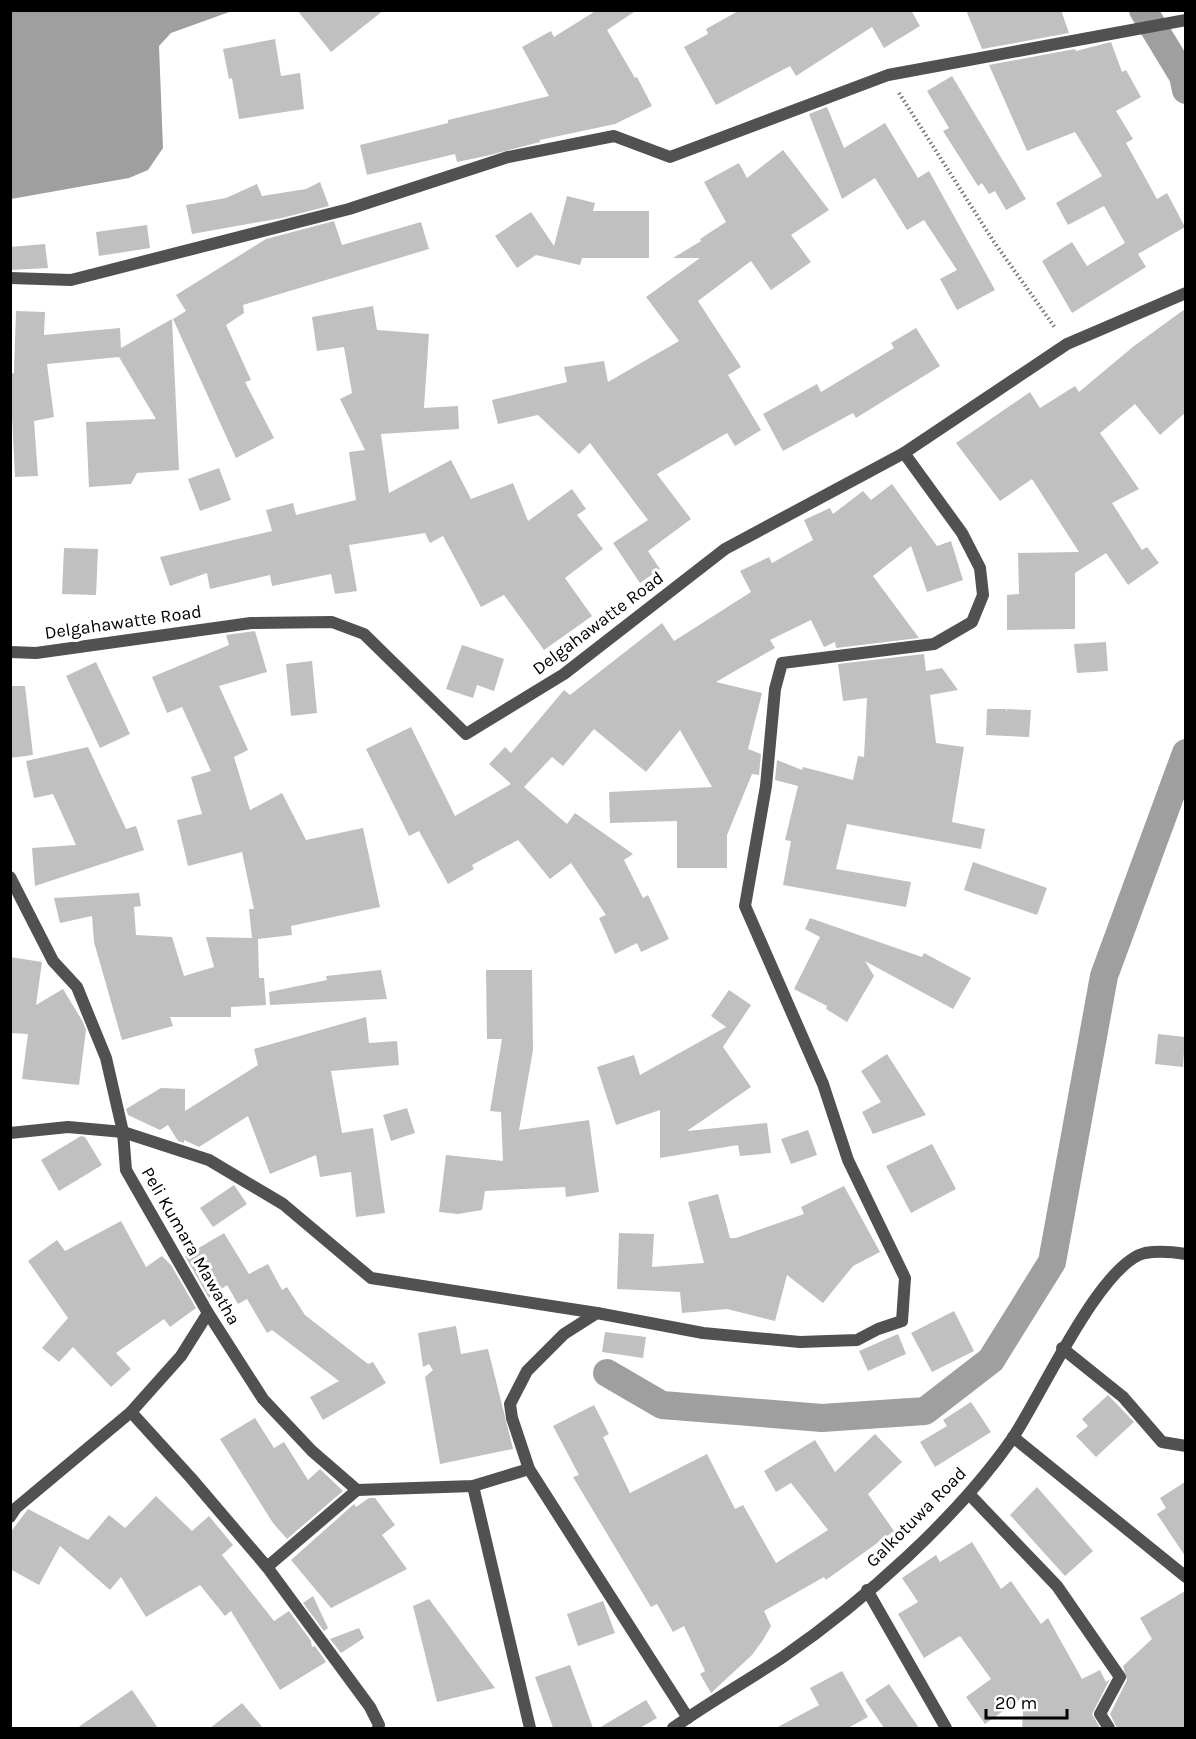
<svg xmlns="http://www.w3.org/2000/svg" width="1196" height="1739" font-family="Karla,sans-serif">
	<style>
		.water { fill: #9f9f9f }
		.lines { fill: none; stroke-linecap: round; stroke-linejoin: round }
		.canal { stroke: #9f9f9f; stroke-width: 28 }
		.building { fill: #c0c0c0 }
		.path { stroke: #737373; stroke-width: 4; stroke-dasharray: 1.5 3; stroke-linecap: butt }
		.street { stroke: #515151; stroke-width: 12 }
		.labels { text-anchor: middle; stroke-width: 6; stroke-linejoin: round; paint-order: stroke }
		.street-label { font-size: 18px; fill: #000; stroke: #fff }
	</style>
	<rect width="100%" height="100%" fill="#fff"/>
	<!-- water -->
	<polygon class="water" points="11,10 232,10 232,11 171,33 159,46 163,148 148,170 129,178 11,199"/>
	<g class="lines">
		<!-- canal -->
		<g class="canal">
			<polyline points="1143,10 1183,76 1186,90"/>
			<polyline points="607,1373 662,1405 822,1418 925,1411 991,1360 1052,1262 1104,976 1186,753"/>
		</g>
	</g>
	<!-- building -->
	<g class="building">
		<polygon points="297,10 384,10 331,52"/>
		<polygon points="597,10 637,10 607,30 635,78 637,77 652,106 615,124 540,140 540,142 486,156 457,162 455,154 367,175 360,145 448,123 448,120 549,96 522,47 551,31 554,37"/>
		<polygon points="740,10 911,10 920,26 884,48 872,27 796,76 790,66 716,105 684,47 708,34 706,29"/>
		<polygon points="966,10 1061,10 1069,33 982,49"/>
		<polygon points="275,39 281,76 300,73 304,109 239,119 232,78 229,79 223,49"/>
		<polygon points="1111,42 1122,72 1126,70 1141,97 1116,111 1133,139 1126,143 1157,199 1167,193 1185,227 1138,254 1146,267 1072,313 1042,261 1072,242 1087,266 1125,243 1104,206 1068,225 1056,203 1102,176 1075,132 1027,151 989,65 1075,49 1076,51"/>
		<polygon points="952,76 1026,199 1006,210 995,191 989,194 982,183 978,186 943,131 949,128 927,91"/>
		<polygon points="827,107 844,148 885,123 918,178 929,171 995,290 957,310 940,279 957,270 924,220 907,230 875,178 842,199 809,114"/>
		<polygon points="783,150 829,210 791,235 811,262 771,290 751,261 698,301 741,367 728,375 761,430 735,446 727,433 657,474 691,519 648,551 660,569 640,583 613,543 648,520 590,443 579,454 538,415 498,424 492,400 567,382 564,367 604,361 608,382 679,341 646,297 700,258 673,258 701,241 700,239 726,222 704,182 739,163 747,178"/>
		<polygon points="320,182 329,206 282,218 192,234 186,205 226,198 257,184 262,196 306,189"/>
		<polygon points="567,196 595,203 593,211 649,211 649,258 582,258 580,265 536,255 517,268 495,236 531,212 554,246"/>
		<polygon points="334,221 342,245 421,222 429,249 243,305 244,313 226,325 251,380 245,382 274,438 236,458 173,319 186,311 176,295 266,239"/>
		<polygon points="147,225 150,248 99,256 96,232"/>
		<polygon points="45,244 48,268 10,270 10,247"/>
		<polygon points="373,306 377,330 429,334 424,408 458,406 459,429 381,434 389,493 451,460 471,499 513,483 528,521 572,489 586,509 577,515 603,549 565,578 592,616 544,650 504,595 481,607 443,536 430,543 425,533 349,545 357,591 335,594 331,574 272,586 270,575 210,589 207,573 170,586 160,557 272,531 266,510 293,503 296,515 356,500 349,452 365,450 340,399 352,393 344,347 317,351 312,317"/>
		<polygon points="1185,309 1185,413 1160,435 1135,404 1100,433 1139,489 1112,503 1142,550 1147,547 1159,563 1128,585 1106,553 1075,573 1075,629 1007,630 1007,595 1019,594 1018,553 1079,552 1032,479 1000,501 956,443 1030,392 1040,408 1075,386 1079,392 1134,346"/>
		<polygon points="16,311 45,312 44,335 120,328 121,348 172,319 179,470 137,473 131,484 89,487 86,422 156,419 119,357 47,364 54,417 34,421 38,476 15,477 10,374 14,373"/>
		<polygon points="916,328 940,366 856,418 853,413 783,451 763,414 817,384 821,392 894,348 891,343"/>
		<polygon points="219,468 231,500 200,511 188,479"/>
		<polygon points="892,484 937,546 951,541 963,580 927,592 911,546 873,576 919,638 836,648 835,642 824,647 811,620 770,640 775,648 716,682 762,693 748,749 761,754 759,775 752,774 727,835 727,868 677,868 677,821 610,823 609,792 712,787 680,730 646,772 594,729 563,766 552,757 524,787 567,824 575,813 633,854 624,860 643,898 648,895 669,939 641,952 637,943 615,954 599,918 606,915 571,863 550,879 518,840 472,865 474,869 448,884 419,831 409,836 366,749 411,727 455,816 511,784 489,764 505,747 511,753 564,690 570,695 662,623 674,641 751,592 740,571 769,557 772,563 813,540 804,520 830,508 833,514 863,491 871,500"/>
		<polygon points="64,548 98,549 96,595 62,594"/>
		<polygon points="255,631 267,672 219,686 248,750 234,757 250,810 282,793 306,840 363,828 380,907 291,926 292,935 258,939 259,978 264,978 266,1005 231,1007 231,1017 170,1017 173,1026 122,1040 94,942 92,916 60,923 54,898 139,893 141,906 134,907 136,935 172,937 184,976 214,967 206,937 252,938 249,909 254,909 242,852 188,866 177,820 202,814 191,777 211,771 182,707 167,713 152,677 229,645 226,635"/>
		<polygon points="1106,642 1108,671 1077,673 1074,644"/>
		<polygon points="462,645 504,659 494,691 477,685 473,698 446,689"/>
		<polygon points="924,654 926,671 942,668 958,690 930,695 936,743 964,747 952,822 985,829 981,849 847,824 836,869 911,882 906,907 783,885 791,841 785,840 798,786 775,780 777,760 802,770 803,767 853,780 858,756 864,757 867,698 843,701 838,664"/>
		<polygon points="312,661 317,713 291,716 286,664"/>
		<polygon points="96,662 130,734 100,748 66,676"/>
		<polygon points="10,686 25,686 33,755 10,758"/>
		<polygon points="987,709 1006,709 1007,712 1007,709 1031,710 1029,737 986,735"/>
		<polygon points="88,747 126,829 136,826 144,850 35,886 32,848 76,845 53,794 34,798 26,761"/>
		<polygon points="973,862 1047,888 1037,915 964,890"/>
		<polygon points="810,918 922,957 924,953 971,978 953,1009 865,961 874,976 847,1022 826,1009 827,1006 794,989 820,937 805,929"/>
		<polygon points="10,957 42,962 36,1005 63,989 83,1022 86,1030 79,1085 22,1079 28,1034 10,1033"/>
		<polygon points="381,970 387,999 270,1005 269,992 327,980 326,976"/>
		<polygon points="486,970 532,970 533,1050 519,1130 589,1120 599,1192 566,1197 565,1187 485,1191 482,1210 458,1214 439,1212 446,1155 503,1161 501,1112 490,1111 502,1039 487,1039"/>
		<polygon points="729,990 751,1005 723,1047 751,1087 687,1131 767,1123 771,1153 740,1156 738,1145 660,1158 660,1110 616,1125 597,1067 634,1055 640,1075 726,1027 711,1016"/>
		<polygon points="366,1017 369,1043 397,1041 399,1065 331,1071 342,1133 373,1128 385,1213 356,1217 351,1172 320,1177 316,1155 270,1174 248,1116 199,1147 184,1140 184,1143 178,1141 168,1125 160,1130 128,1115 126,1109 161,1088 185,1089 185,1111 258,1065 254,1049"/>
		<polygon points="1158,1034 1185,1037 1183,1067 1155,1064"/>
		<polygon points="887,1054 926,1115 873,1134 862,1112 881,1102 861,1071"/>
		<polygon points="407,1108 415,1133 391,1141 383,1115"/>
		<polygon points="808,1130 817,1155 791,1164 781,1139"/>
		<polygon points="81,1136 85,1137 102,1165 59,1191 41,1160"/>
		<polygon points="932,1144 956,1189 911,1213 886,1166"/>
		<polygon points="234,1185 247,1204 213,1227 200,1208"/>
		<polygon points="844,1186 880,1252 853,1266 823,1303 787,1275 775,1321 727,1309 682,1313 680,1292 617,1289 619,1233 654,1234 652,1267 704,1263 688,1202 718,1194 730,1238 736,1238 804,1214 801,1207"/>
		<polygon points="121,1221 146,1267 162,1256 171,1265 196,1308 170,1327 164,1319 116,1353 131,1369 111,1387 73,1347 59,1362 42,1348 68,1318 28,1261 57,1240 65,1251"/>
		<polygon points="224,1233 249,1274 268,1264 282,1290 287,1287 305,1315 368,1364 373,1362 386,1383 323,1420 310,1397 339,1381 272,1330 267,1333 247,1299 238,1304 227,1285 209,1298 185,1256"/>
		<polygon points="954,1311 974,1351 932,1372 911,1333"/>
		<polygon points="456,1326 461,1354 488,1349 513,1449 440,1464 425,1377 433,1370 429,1364 423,1367 418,1333"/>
		<polygon points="605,1332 646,1337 643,1358 602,1352"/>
		<polygon points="898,1334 906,1354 868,1371 859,1351"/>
		<polygon points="1108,1395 1134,1422 1096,1457 1076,1436 1088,1426 1082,1419"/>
		<polygon points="971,1402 991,1432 935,1467 920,1442 947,1426 943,1420"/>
		<polygon points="594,1405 609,1434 603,1437 630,1493 707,1454 735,1509 743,1505 776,1563 828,1530 791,1483 776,1492 764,1471 815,1440 835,1472 875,1434 902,1462 868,1494 894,1531 826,1580 824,1577 764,1611 771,1626 763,1640 752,1655 711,1693 700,1674 705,1671 684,1626 673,1632 657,1604 651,1607 573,1477 579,1475 553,1426"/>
		<polygon points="255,1418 274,1448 284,1442 308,1480 320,1469 343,1491 287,1539 273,1523 220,1439"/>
		<polygon points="1185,1482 1185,1556 1157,1514 1166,1508 1160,1498"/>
		<polygon points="1037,1487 1093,1551 1065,1576 1010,1515"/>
		<polygon points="156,1496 192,1531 209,1516 233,1545 222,1555 274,1621 289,1611 311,1641 312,1647 315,1646 326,1662 280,1690 231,1611 225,1616 200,1585 146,1617 121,1577 110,1590 60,1546 39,1585 10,1569 10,1533 28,1509 88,1540 109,1515 125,1528"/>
		<polygon points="369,1498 375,1498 395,1525 382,1535 407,1569 331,1608 291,1560 354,1504 356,1507"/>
		<polygon points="972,1542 1001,1589 1011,1581 1041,1624 1048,1618 1082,1679 1100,1670 1106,1682 1110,1679 1092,1714 1100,1728 1022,1728 1024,1696 985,1724 966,1697 991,1679 960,1636 924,1658 898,1614 918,1602 902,1578 936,1555 940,1562"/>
		<polygon points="1185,1591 1185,1728 1117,1728 1110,1714 1127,1680 1123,1666 1152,1639 1140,1618"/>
		<polygon points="313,1596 328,1628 324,1631 303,1603"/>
		<polygon points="429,1599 495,1688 437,1702 413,1606"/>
		<polygon points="603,1601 615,1633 578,1646 567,1614"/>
		<polygon points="359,1628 364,1638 341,1653 330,1639"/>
		<polygon points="570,1665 593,1728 553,1728 535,1677"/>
		<polygon points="842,1671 868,1717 848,1728 776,1728 819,1705 810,1688"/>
		<polygon points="889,1684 919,1728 884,1728 865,1700"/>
		<polygon points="132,1690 158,1728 77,1728"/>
		<polygon points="646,1700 657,1718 640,1728 599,1728"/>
		<polygon points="242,1703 263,1728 210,1728"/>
	</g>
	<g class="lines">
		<!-- path -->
		<polyline class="path" points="899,93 994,242 1056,329"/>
		<!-- street -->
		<g class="street">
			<polyline points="10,278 71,280 349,209 508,157 614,136 670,157 888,75 1186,20"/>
			<polyline points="10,652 36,653 251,623 332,622 364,634 466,734 564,674 725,549 904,453 1067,344 1186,293"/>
			<polyline points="10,877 53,961 77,987 106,1058 123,1132 126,1170 208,1313 263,1399 312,1451 357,1490 267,1567"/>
			<polyline points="10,1133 68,1127 123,1132 209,1160 283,1204 371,1278 597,1313 703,1333 800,1342 857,1340 878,1329 902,1321 905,1278 848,1160 823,1084 745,906 766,786 775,689 782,663 934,644 972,622 983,595 980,568 962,533 904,453"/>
			<polyline points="208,1313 181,1356 131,1412 191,1478 267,1567 370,1707 379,1725 378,1728"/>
			<polyline points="597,1313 564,1334 527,1371 510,1404 512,1418 529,1469 688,1718"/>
			<polyline points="1062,1348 1123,1397 1162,1442 1186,1446"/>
			<polyline points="1013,1437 1186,1577"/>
			<polyline points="473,1486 530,1728"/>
			<polyline points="357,1490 473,1486 529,1469"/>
			<polyline points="969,1494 1057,1586 1120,1677 1100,1714 1109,1728"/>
			<polyline points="10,1517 16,1508 131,1412"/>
			<polyline points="867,1590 946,1728"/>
			<path d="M673,1728C708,1703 747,1681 783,1657C864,1601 956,1519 1012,1439C1039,1400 1100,1263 1145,1253C1156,1251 1174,1252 1186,1254"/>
		</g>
	</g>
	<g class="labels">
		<!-- street labels -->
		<g class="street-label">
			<text transform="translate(123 622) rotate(-8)" y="6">Delgahawatte Road</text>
			<text transform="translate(598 623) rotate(-37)" y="6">Delgahawatte Road</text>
			<text transform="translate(191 1246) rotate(60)" y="6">Peli Kumara Mawatha</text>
			<text transform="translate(916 1517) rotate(-45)" y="6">Galkotuwa Road</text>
		</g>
	</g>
	<!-- border -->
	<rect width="1196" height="1739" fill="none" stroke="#000000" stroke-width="24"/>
	<!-- scale -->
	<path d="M986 1709v9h81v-9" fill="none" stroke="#000000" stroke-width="3"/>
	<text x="995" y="1709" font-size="18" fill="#000000" stroke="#ffffff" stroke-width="4.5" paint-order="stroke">20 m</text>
</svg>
